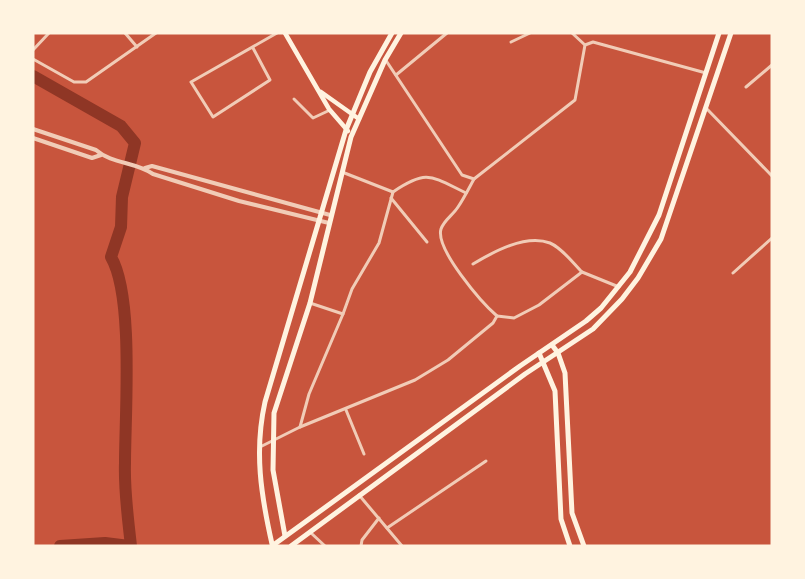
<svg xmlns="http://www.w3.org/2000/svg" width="805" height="579" font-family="'Public Sans',sans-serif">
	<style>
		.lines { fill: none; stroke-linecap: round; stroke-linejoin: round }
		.river { stroke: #8f3625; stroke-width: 12 }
		.minor { stroke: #f1ccb7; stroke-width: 3 }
		.tertiary { stroke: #f1ccb7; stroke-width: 4 }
		.secondary { stroke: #fff3e0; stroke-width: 4.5 }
		.primary { stroke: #fff3e0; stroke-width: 5 }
		.trunk { stroke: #fff3e0; stroke-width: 5 }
	</style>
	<rect width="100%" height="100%" fill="#c8553d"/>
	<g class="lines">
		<!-- river -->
		<g class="river">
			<path d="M33,76L121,126L135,143L122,197L121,227L111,257C134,296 125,414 125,463C124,491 128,518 131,546"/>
			<polyline points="60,546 105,543 129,546"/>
		</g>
		<!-- minor -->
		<g class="minor">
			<polyline points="125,33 137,47"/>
			<polyline points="572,33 585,45"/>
			<polyline points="511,42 530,33"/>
			<polyline points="253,48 270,80 213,117 191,82 277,33"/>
			<polyline points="33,50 49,33"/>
			<polyline points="33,59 74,82 86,82 156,33"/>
			<polyline points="385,59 462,175 474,179 575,100 585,45 593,42 706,73"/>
			<polyline points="396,75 447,33"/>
			<polyline points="746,87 772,65"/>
			<polyline points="294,99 313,118 330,110"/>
			<polyline points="707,109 772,176"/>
			<polyline points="342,172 393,192"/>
			<path d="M474,179C469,188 464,198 458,207C453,215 444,220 441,229C435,249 482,303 497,316"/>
			<polyline points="391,198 427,242"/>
			<path d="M473,264C493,252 525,234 550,243C562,248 573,263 582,272"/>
			<polyline points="733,273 772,238"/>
			<path d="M310,303L343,314L352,289L379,243L393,192C427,169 431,176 466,193"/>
			<polyline points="346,410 364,454"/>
			<polyline points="300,427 309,394 343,314"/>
			<polyline points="260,447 300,427 415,380 448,360 493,323 497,316 514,318 539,305 582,272 619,287"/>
			<polyline points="359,495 402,546"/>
			<polyline points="387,528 486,461"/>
			<polyline points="311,533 325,546"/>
			<polyline points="361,546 362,540 379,518"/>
		</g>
		<!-- tertiary -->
		<g class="tertiary">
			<path d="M33,129L96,150C112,164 136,162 153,174L239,201L329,223"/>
			<polyline points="33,138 92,158 101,155"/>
			<polyline points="145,168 152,166 330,215"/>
		</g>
		<!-- secondary -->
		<g class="secondary">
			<polyline points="285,33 329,109 348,131"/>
			<polyline points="321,92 359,119"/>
		</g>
		<!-- primary -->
		<g class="primary">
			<polyline points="552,345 558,353 565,373 572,513 584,546"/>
			<polyline points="539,353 555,391 561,519 570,546"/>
			<polyline points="285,536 273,470 274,413 310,303 351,137 385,60 401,33"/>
			<path d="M272,544C261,495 254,451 265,402L346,130L370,72L392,33"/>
		</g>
		<!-- trunk -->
		<g class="trunk">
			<polyline points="272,546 520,366 586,321 601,308 630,272 659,215 719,33"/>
			<polyline points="291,546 525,374 593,329 622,299 638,278 661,239 731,33"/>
		</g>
	</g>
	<!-- border -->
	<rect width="805" height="579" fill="none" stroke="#fff3e0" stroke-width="69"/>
</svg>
